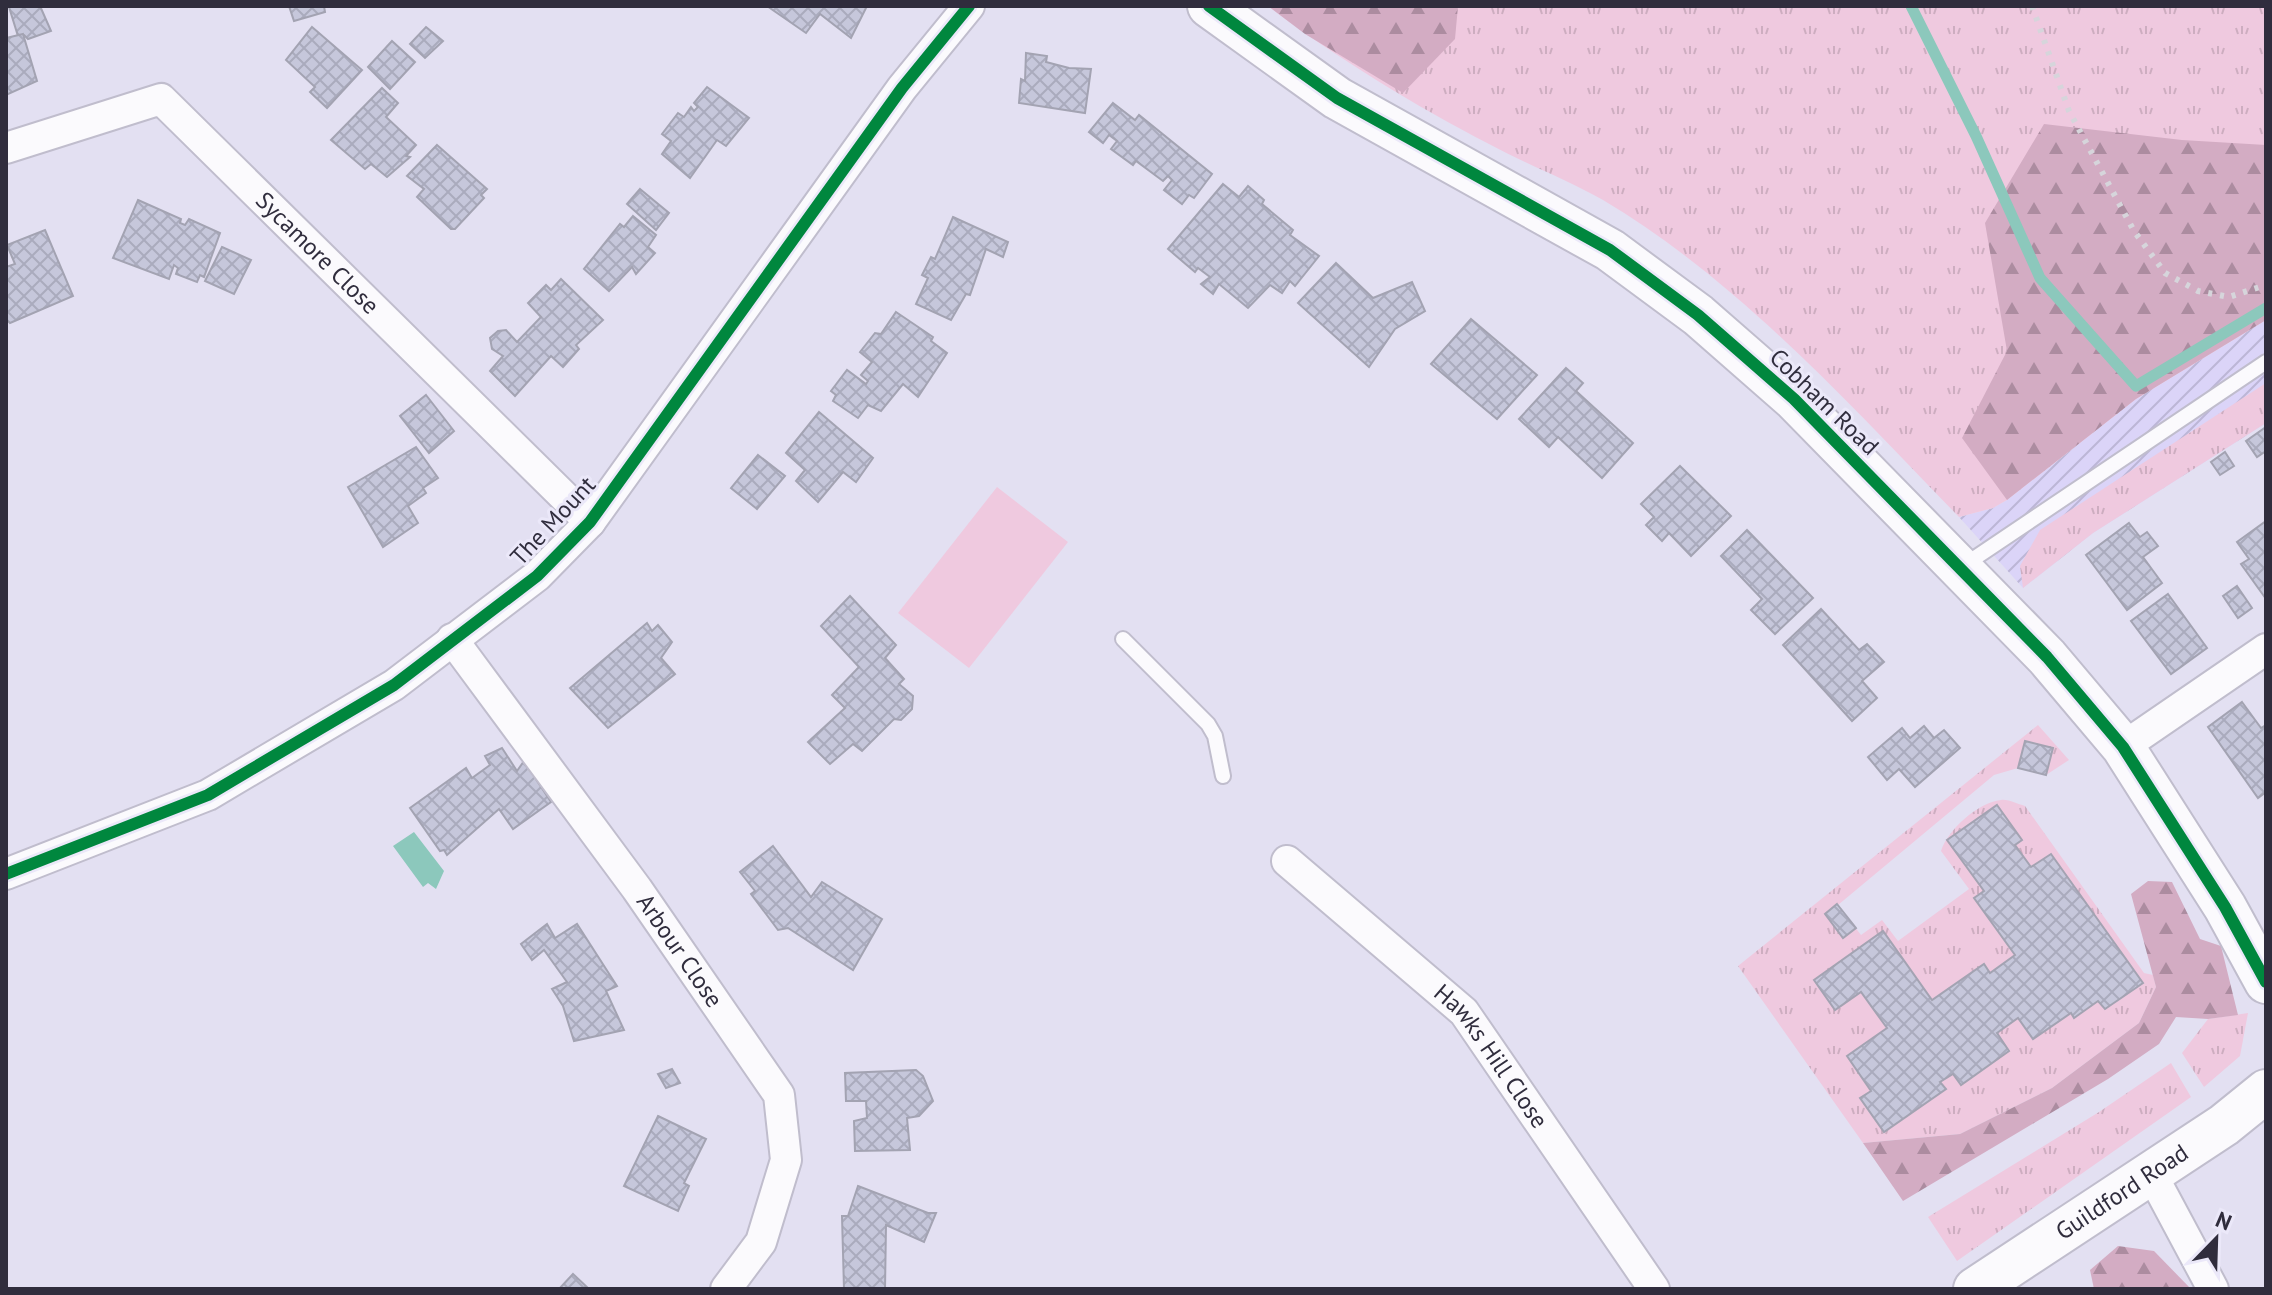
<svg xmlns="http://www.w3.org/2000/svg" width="2272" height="1295" font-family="'PT Sans',sans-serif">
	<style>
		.industrial { fill: url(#industrial-furrows) }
		.grass { fill: url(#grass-tufts) }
		.forest { fill: url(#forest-firs) }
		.pitch { fill: #efc9df }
		.water { fill: #8cc8bc }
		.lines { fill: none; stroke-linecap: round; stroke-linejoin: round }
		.stream { stroke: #8cc8bc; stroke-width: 11 }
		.building { fill: url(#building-cross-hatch); stroke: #a3a3b2; stroke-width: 2 }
		.lane-casing { stroke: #c0bdcd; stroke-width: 18 }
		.street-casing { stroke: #c0bdcd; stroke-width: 34 }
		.secondary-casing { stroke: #c0bdcd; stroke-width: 46 }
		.lane { stroke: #fbfafd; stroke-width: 14 }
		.street { stroke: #fbfafd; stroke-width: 30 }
		.secondary { stroke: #fbfafd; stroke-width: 42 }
		.rail { stroke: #d6d5db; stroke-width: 6; stroke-dasharray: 4 8; stroke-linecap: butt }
		.cycleway-casing { stroke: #ebe8f9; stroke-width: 17 }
		.cycleway { stroke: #00873e; stroke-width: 12 }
		.labels { text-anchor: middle; stroke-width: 6; stroke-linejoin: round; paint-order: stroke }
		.street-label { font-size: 24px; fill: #302d3d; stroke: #ebe8f9 }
	</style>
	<defs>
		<pattern id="industrial-furrows" width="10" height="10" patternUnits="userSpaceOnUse" patternTransform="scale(2)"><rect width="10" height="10" fill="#dbd4f8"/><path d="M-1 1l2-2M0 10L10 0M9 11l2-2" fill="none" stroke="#bcb6d6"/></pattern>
		<pattern id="grass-tufts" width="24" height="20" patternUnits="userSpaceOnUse" patternTransform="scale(2)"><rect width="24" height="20" fill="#efc9df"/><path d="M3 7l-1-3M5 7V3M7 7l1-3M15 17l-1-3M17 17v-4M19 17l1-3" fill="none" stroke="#cdadc0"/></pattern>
		<pattern id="forest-firs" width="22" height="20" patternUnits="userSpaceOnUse" patternTransform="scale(2)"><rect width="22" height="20" fill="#d3acc3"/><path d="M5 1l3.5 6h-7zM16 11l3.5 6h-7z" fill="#ac8ca0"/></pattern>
		<pattern id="building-cross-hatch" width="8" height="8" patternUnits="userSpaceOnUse" patternTransform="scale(2)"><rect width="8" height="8" fill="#c6c7db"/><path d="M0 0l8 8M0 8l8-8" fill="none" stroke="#aaabbd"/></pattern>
	</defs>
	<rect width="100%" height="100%" fill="#e3e0f2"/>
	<!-- industrial -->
	<polygon class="industrial" points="2266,320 2266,423 2093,533 2023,588 1959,517 1993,508 2007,500 2136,399"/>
	<!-- grass -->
	<g class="grass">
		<path d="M1268,6H2266V320L2136,399L2007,500L1993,508L1959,517C1849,404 1739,281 1603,200C1566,179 1526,164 1489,144C1417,107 1332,55 1268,6Z"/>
		<polygon points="2266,383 2266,423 2093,533 2023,588 2020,566 2040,530"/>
		<path d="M2038,725L2069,760L2046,775L2018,768L1994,775L1838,905L1861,935L1882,920L1898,941L1969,889L1941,851C1947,831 1978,802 2001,800C2009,799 2017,804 2025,806L2144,973L2153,975L2156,987L2139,1023L2052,1088L1960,1134L1863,1143L1738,966Z"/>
		<polygon points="2248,1013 2240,1056 2204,1087 2182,1053 2208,1019"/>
		<polygon points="2171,1063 2191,1097 1957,1261 1928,1217 2099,1112"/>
	</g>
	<!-- forest -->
	<g class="forest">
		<polygon points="1268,6 1458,6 1455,39 1403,93 1305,34"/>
		<polygon points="2044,124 2182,140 2266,145 2266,320 2136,399 2007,500 1962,438 2007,351 1985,223"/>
		<polygon points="2148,881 2172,882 2200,939 2221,946 2238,1015 2208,1019 2176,1017 2159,1044 2108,1079 1903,1201 1863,1143 1960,1134 2052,1088 2139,1023 2156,987 2131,894"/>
		<polygon points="2118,1246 2154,1251 2191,1289 2094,1289 2090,1270"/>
	</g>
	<!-- pitch -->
	<polygon class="pitch" points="997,487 1068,542 969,668 898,613"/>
	<!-- water -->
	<polygon class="water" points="414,832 444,871 436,889 428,883 423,887 393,846"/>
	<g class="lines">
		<!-- stream -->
		<polyline class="stream" points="1911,6 1976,136 2040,278 2136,386 2266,308"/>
	</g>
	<!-- building -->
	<g class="building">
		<polygon points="40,6 51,31 28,39 24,35 18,36 9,7"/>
		<polygon points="289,6 324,6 325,12 294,21"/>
		<polygon points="767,6 867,6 851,38 820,14 806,33"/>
		<polygon points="312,27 362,70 327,108 310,92 315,87 286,60"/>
		<polygon points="426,27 443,41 425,58 410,44"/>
		<polygon points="23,34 37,81 6,95 6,38"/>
		<polygon points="392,41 415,62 390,89 368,67"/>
		<polygon points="1026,53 1047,56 1046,62 1069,68 1091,69 1085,113 1019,103 1021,79 1025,81"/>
		<polygon points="707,87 749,118 726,146 717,140 690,178 662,154 671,141 662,134 678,113 684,117 691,107 694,111 698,107 694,103"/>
		<polygon points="382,88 398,103 386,117 416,145 406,156 410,157 387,177 371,164 365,169 331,140"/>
		<polygon points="1113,103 1135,120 1139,115 1212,174 1194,198 1189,195 1182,204 1164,190 1172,180 1168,176 1163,181 1136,161 1133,165 1111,149 1117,141 1109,135 1103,143 1089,132"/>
		<polygon points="437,145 487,189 481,195 484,198 455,229 451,229 417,197 424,189 407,176"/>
		<polygon points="1223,184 1239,197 1248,186 1264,200 1262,204 1293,230 1290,235 1319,256 1295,286 1290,281 1282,293 1270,285 1248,308 1219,284 1213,294 1201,284 1210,277 1198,268 1195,272 1168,249"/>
		<polygon points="640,189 669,213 656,230 627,204"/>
		<polygon points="138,200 181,219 180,223 185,225 189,219 220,233 204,277 200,275 197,282 176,274 178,268 174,265 169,279 113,258"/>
		<polygon points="633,216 656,235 648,247 655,253 636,274 632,267 609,291 584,269 620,224 624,227"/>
		<polygon points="953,217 1008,242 1003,257 986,249 970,295 966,294 951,320 916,304 928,278 922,275 931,257 935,259"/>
		<polygon points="45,230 73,296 10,323 6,319 6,267 15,264 7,245"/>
		<polygon points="222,247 251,260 234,294 205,281"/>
		<polygon points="1336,263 1373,298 1412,282 1425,311 1395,329 1369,367 1298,303"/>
		<polygon points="561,279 603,320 576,345 579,349 563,367 551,356 515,396 490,371 503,356 492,349 490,338 498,331 506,330 517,342 541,317 528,303 546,285 551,290"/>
		<polygon points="896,312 933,337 931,341 947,353 918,397 903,384 881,411 868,405 858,418 833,401 836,395 831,391 847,370 866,384 868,381 861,375 872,362 860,352 875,333 881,334"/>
		<polygon points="1471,319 1537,375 1497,419 1431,364"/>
		<polygon points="1566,368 1583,383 1576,391 1633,443 1602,478 1558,437 1549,447 1519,419"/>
		<polygon points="426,395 454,431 429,453 400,416"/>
		<polygon points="819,412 873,458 856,482 843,472 818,502 796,481 805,470 786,453"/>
		<polygon points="2266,427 2266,451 2257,457 2246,441"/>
		<polygon points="416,447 438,478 423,488 426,493 408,506 418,523 383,547 348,487"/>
		<polygon points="2225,452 2234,466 2220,475 2211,462"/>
		<polygon points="758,455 785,476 757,509 731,488"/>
		<polygon points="1680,466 1731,516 1691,556 1669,533 1662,541 1646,525 1654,517 1641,504"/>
		<polygon points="2266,521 2266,599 2241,564 2249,559 2237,542"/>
		<polygon points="2129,523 2140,537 2147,532 2158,546 2143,557 2162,583 2127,610 2086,555"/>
		<polygon points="1747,530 1813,598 1775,634 1751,610 1762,599 1721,556"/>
		<polygon points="2237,586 2252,608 2238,618 2223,596"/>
		<polygon points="2168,594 2207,648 2171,674 2131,621"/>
		<polygon points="850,596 896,645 885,658 904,679 899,684 913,696 912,709 901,720 894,719 862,751 853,744 830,764 808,742 845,708 832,695 859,667 821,626"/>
		<polygon points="1821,609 1859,650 1867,644 1884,662 1862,681 1877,698 1852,721 1783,645"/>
		<polygon points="647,623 652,631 658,625 672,642 661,658 675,674 608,728 570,688"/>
		<polygon points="2242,702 2261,728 2266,725 2266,792 2258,798 2208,727"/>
		<polygon points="1924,726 1934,738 1944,730 1960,748 1915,787 1899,769 1887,780 1868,757 1902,728 1910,738"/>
		<polygon points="2025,741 2053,748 2046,775 2018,768"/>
		<polygon points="502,748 517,771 524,761 551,802 513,829 499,809 447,855 444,850 440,851 410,808 466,768 472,778 490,765 485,756"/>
		<polygon points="1997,805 2022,840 2015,845 2031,867 2051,854 2143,983 2105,1009 2098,1001 2074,1018 2071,1013 2033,1039 2018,1018 1997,1033 2009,1051 1961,1085 1953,1074 1940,1082 1946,1089 1884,1132 1860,1098 1871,1091 1847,1056 1887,1028 1861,992 1835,1010 1814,980 1883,931 1932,1000 1984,964 1990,973 2015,955 1974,898 1984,891 1947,840"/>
		<polygon points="773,846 811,897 822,882 882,919 853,970 788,928 778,930 751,894 755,891 740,872"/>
		<polygon points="1837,904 1856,928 1843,938 1825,914"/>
		<polygon points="547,924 555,938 577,924 617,986 606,991 624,1030 574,1041 563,1006 552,989 567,982 544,950 532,960 521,944"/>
		<polygon points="672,1069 680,1083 666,1088 658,1074"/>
		<polygon points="916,1070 923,1076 933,1101 919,1116 907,1118 910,1150 855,1151 854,1121 867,1118 866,1101 846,1101 845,1073"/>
		<polygon points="658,1116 706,1139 684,1183 689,1186 678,1211 624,1186"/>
		<polygon points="858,1186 928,1213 936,1213 924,1242 886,1225 885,1289 844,1289 842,1216 848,1216"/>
		<polygon points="573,1274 589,1289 559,1289"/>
	</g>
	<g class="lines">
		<defs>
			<g id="lane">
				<polyline points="1963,566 2266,362"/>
				<polyline points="1123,639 1208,724 1215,736 1223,776"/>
			</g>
			<g id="street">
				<path id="s1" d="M6,148L161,99L590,522"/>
				<path id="s2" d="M452,639L637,889L779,1095L786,1160L761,1242L726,1289"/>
				<polyline points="2123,747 2266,649"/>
				<path id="s3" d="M1287,861L1464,1012L1654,1289"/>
				<polyline points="6,874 208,795 394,685 537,576 590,522 902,88 969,6"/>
				<polyline points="2151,1173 2213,1289"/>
			</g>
			<g id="secondary">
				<polyline points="1209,6 1337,98 1610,250 1698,315 1794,399 2047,657 2123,747 2225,907 2266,982"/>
				<path id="s4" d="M1975,1289L2224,1125L2266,1091"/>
			</g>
		</defs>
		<!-- lane casing -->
		<use href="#lane" class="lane-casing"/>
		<!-- street casing -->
		<use href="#street" class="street-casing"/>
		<!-- secondary casing -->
		<use href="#secondary" class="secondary-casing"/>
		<!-- lane -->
		<use href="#lane" class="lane"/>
		<!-- street -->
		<use href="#street" class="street"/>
		<!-- secondary -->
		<use href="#secondary" class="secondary"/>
		<!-- rail -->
		<polyline class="rail" points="2032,6 2069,111 2134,231 2165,273 2198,291 2229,297 2266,285"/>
		<defs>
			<g id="cycleway">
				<polyline points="1209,6 1337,98 1610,250 1698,315 1794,399 2047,657 2123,747 2225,907 2266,982"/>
				<polyline points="6,874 208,795 394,685 537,576 590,522 902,88 969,6"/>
			</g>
		</defs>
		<!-- cycleway casing -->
		<use href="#cycleway" class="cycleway-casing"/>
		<!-- cycleway -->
		<use href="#cycleway" class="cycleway"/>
	</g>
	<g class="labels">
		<!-- street labels -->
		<g class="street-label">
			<text dy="8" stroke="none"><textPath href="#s1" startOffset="382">Sycamore Close</textPath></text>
			<text transform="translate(1824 402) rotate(44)" y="8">Cobham Road</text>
			<text transform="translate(553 521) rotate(-47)" y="8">The Mount</text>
			<text dy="8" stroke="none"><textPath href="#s2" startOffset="386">Arbour Close</textPath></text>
			<text dy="8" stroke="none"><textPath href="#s3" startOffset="284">Hawks Hill Close</textPath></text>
			<text dy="8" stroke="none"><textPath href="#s4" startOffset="176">Guildford Road</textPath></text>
		</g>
	</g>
	<!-- border -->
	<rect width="2272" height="1295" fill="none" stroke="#302d3d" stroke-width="16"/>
	<!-- north arrow -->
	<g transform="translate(2216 1239) rotate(23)" stroke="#ebe8f9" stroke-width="6" paint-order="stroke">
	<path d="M0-6L14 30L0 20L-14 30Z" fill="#302d3d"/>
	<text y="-12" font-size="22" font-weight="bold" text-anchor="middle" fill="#302d3d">N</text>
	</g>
</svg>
